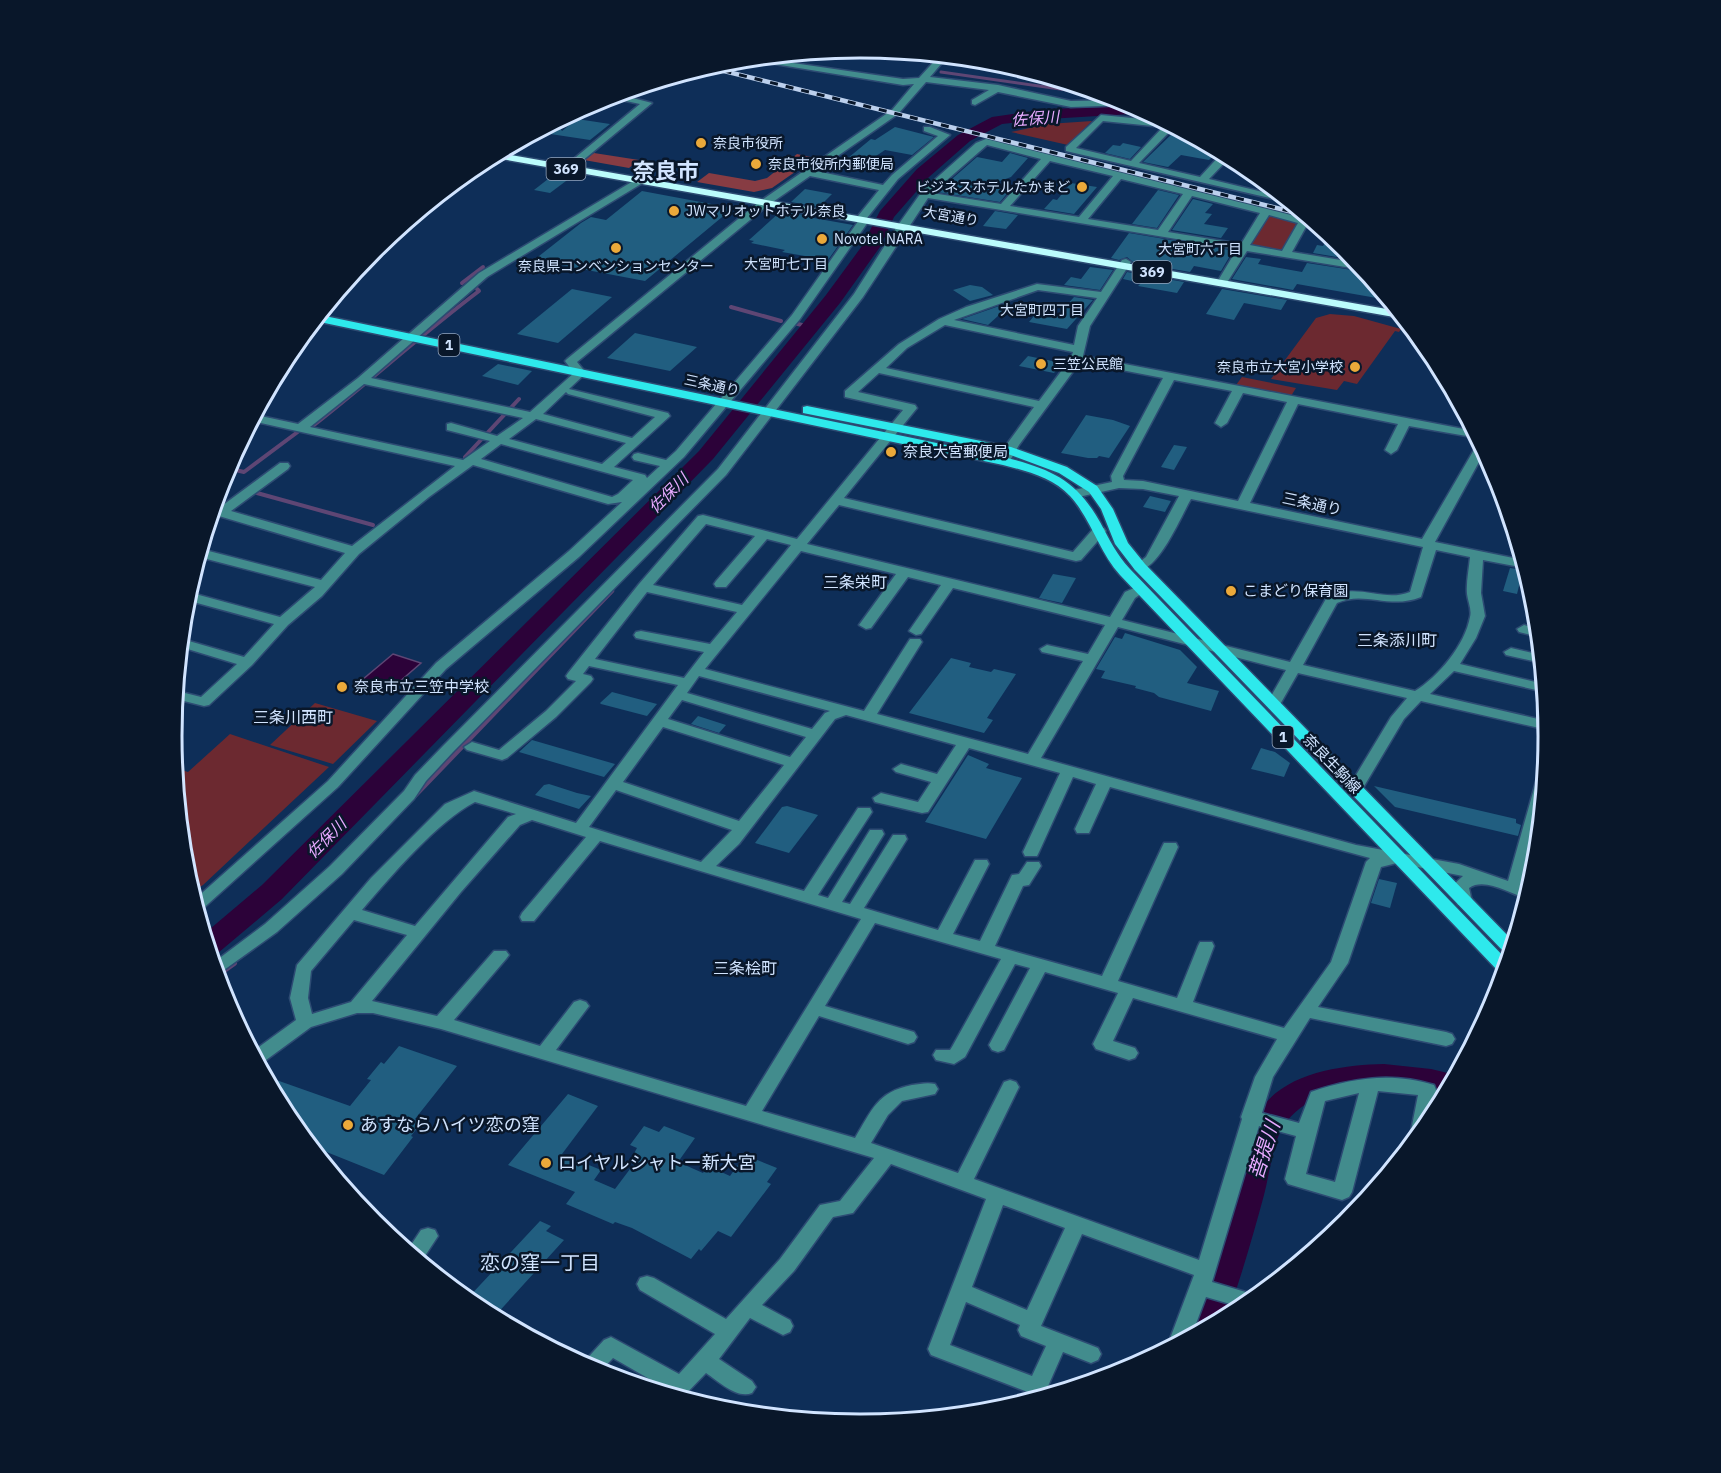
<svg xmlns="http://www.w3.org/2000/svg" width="1721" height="1473" font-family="'IBM Plex Sans','Noto Sans JP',sans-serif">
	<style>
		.green { fill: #6c2930 }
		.forest { fill: #873c43 }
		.water { fill: #2c0239; stroke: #5e4674; stroke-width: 1.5 }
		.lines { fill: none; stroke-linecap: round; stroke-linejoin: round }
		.stream-far3 { stroke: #5e4674; stroke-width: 3 }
		.stream-far2 { stroke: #5e4674; stroke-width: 4 }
		.stream-far1 { stroke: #5e4674; stroke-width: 4.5 }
		.stream { stroke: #5e4674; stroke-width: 6 }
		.river { fill: #2c0239; fill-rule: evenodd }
		.building { fill: #215e80 }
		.minor-casing { stroke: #2d4b73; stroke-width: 3 }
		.major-casing { stroke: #2d4b73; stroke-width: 3 }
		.highway-casing { stroke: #2d4b73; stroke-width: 3 }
		.minor { fill: #428c8d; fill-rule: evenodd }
		.major { fill: #2ee9ec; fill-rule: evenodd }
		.highway { fill: #bbfcfc; fill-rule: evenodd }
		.rail-casing { stroke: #bcd0ed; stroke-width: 4.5 }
		.rail { stroke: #09172a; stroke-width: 3; stroke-dasharray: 8; stroke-linecap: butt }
		.poi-dot { fill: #eba93a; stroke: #09172a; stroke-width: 2 }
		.labels { text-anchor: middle; stroke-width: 5; stroke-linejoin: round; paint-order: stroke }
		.far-poi-label { font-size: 14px; fill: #d1e4ff; stroke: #09172a; text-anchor: start }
		.shield { fill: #09172a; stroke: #95a6bf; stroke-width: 1.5 }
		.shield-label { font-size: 14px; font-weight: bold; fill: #d1e4ff }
		.far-street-label { font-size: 14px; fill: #d1e4ff; stroke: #09172a }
		.far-neighbourhood-label { font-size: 14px; fill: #d1e4ff; stroke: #09172a }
		.poi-label { font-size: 15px; fill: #d1e4ff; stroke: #09172a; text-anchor: start }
		.street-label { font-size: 15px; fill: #d1e4ff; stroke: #09172a }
		.water-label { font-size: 16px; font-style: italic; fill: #e7aaff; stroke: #09172a }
		.neighbourhood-label { font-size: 16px; fill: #d1e4ff; stroke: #09172a }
		.near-poi-label { font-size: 18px; fill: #d1e4ff; stroke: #09172a; text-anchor: start }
		.near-water-label { font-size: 20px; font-style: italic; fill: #e7aaff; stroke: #09172a }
		.near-neighbourhood-label { font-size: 20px; fill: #d1e4ff; stroke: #09172a }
		.far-town-label { font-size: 22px; font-weight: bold; fill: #d1e4ff; stroke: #09172a }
		.rim { fill: none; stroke: #d1e4ff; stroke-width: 3 }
	</style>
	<rect width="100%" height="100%" fill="#0e2e58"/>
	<!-- green -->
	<g class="green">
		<polygon points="1092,121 1068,145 1011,132 1048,124"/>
		<polygon points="1274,216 1300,224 1284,251 1279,252 1251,245 1268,217"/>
		<polygon points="1330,314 1354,316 1401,329 1399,332 1395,331 1357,384 1344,381 1337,390 1271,379 1316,318"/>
		<polygon points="1242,377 1296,388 1291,396 1236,385"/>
		<polygon points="315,703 377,721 333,764 270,745"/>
		<polygon points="230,734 329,767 203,885 192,892 185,870 175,768 188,772"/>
	</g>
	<!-- forest -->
	<g class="forest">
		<polygon points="594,153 639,160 629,168 584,160"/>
		<polygon points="797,154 815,158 772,188 754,192 697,182 709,173 755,181 767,178"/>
	</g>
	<!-- water -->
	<polygon class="water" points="393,654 421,663 390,690 362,680"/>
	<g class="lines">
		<!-- stream-far3 -->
		<polyline class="stream-far3" points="941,72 1102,95"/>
		<!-- stream-far2 -->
		<g class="stream-far2">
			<polyline points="462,283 483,267"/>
			<polyline points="731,307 781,321"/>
			<polyline points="794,323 810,327"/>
			<path d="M314,425C370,381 422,334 479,291L477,289"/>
			<polyline points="465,457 519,399"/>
			<polyline points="227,468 244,472 299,431"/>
			<polyline points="257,493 373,525"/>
		</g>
		<!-- stream-far1 -->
		<polyline class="stream-far1" points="414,797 612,591"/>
		<!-- stream -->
		<polyline class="stream" points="217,975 234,963"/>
		<!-- river -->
		<g class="river">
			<polygon points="1134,106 1147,113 1048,119 1002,124 970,141 929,177 894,217 880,247 840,303 713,459 282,899 218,953 211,955 204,934 262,885 699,451 826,295 862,246 880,211 917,169 958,135 992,117 1048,109"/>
			<path d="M1384,1064L1431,1069L1456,1075L1446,1095C1396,1084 1324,1076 1287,1121C1272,1140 1270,1173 1264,1195C1253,1236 1241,1277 1227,1317L1192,1336L1189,1329C1203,1287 1217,1245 1229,1202C1238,1171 1243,1138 1260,1111C1284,1072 1343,1065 1384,1064Z"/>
		</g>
	</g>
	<!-- building -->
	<g class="building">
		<polygon points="577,119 610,124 590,140 537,132 556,122 562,131"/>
		<polygon points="895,127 934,137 912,155 885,150 867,162 848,158 871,139 875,140"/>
		<polygon points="1177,129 1218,151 1209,160 1181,155 1168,167 1143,162"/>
		<polygon points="1123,143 1141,147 1130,159 1105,153 1113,145 1120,146"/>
		<polygon points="1010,153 1028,158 1011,177 986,186 1010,190 1000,202 937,192 977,157 1002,162"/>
		<polygon points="557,172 574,175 550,193 534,190"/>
		<polygon points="1071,183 1097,187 1074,214 1044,209 1053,199 1057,200"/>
		<polygon points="805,189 832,194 819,207 791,202"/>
		<polygon points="1158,190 1179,195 1157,228 1132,224"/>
		<polygon points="642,191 733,208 645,281 534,260 581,223 591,217 606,220"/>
		<polygon points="1193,199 1213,204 1205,213 1212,214 1204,224 1228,228 1221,238 1172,230"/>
		<polygon points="781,211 810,216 808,217 853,225 828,260 782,252 785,250 751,243 754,241 749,240"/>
		<polygon points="995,211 1018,215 1006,229 983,226"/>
		<polygon points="1129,233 1230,250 1228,254 1231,254 1221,271 1194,266 1190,272 1133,262 1127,257 1119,260 1111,258"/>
		<polygon points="1326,241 1340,244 1347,250 1343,258 1313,253 1317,245 1323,246"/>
		<polygon points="1246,257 1261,259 1258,264 1302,272 1307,263 1365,272 1388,300 1297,284 1293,290 1232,279"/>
		<polygon points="1090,267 1113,270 1100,290 1064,285 1071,277 1081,279"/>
		<polygon points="1127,272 1184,282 1177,293 1138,286 1141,283 1123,279"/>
		<polygon points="970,285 982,287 993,295 970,301 953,290"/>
		<polygon points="572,289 612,297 558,343 517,334"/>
		<polygon points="1222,289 1287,300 1281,310 1244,303 1234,320 1206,314"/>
		<polygon points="1074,297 1093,300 1067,329 1029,322 1038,311 1058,315"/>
		<polygon points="1005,304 1010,305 988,325 962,319"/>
		<polygon points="635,333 697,347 670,371 607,358"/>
		<polygon points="1028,356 1062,363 1054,373 1019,366"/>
		<polygon points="498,364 532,371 518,385 482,376"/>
		<polygon points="1086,415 1113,420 1130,426 1109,458 1099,456 1097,458 1088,458 1061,453"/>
		<polygon points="1174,445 1187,447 1174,470 1161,467"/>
		<polygon points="1150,496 1171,501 1165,512 1143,507"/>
		<polygon points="1510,568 1523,570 1517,594 1503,591"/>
		<polygon points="1053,574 1076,578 1062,603 1039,598"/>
		<polygon points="1125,633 1180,650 1197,667 1187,683 1219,691 1211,711 1159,697 1154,693 1135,688 1136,686 1101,678 1105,671 1096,669 1115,637 1122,639"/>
		<polygon points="951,658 971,663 969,667 991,672 994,669 1016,674 987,718 993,720 984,733 909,713"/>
		<polygon points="612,692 657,704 647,716 601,704 600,703"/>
		<polygon points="698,716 726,725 719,733 691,724"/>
		<polygon points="532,740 615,764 604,777 519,752"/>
		<polygon points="1261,748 1275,752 1290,763 1284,777 1251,769"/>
		<polygon points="968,755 989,764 986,768 1022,778 986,839 925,822"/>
		<polygon points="549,784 577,793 591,796 579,809 535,795 544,785"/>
		<polygon points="1374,786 1516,819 1516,823 1521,825 1518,836 1395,807"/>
		<polygon points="787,806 818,815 789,853 755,843 782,807"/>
		<polygon points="1379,879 1397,883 1390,908 1371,903"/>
		<polygon points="399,1046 457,1066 415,1119 422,1122 411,1136 413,1137 384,1175 309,1145 288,1119 265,1076 350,1106 371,1080 367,1079 381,1062 384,1064"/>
		<polygon points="568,1094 598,1106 562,1154 601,1170 594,1180 615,1189 636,1161 631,1159 637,1148 630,1145 644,1126 659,1132 664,1126 695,1138 678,1162 703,1173 708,1166 730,1176 745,1155 777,1168 767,1182 771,1184 731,1237 718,1231 701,1251 699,1249 691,1259 632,1228 615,1222 613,1224 566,1204 575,1192 508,1165"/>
		<polygon points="540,1221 551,1226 546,1231 564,1240 494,1317 478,1309 466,1300"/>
	</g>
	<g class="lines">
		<defs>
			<g id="minor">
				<path d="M939,56L947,57L930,77L998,85L1071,101L1124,100L1132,105L1071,107L998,92L975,105L972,104V100L989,90L926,82L898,114L816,171L883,185L892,175L938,136L924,131V127H930L950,135L898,179L867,218L863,219L868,222L800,319L684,457L579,557L446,669L338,787L198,913L194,900L328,781L436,663L569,551L622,502L608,504L473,465L429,497L359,554L322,596L288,625L252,665L209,705L204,706L176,699L177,691L201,697L237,664L181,647L182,639L244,657L274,624L186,600L188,592L280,617L315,587L199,557L201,549L321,580L345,553L212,514L214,506L219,508L280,463H288L290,466L288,469L231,511L352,546L455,466L252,421L256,415L298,424L358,378L479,273L635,180H641V184L487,277L371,378L530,412L574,373L565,361L567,359L759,202L892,110L914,84L903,85L744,59L759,58L903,79L919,78ZM810,176L879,190L858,216L863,219L859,220L792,315L676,451L666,460L638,453L634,454L632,457L634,460L660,466L647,478L645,475L614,467L670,416L668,413L569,389L586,373L577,362L767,206ZM364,384L523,418L497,436L451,423L447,424V430L490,441L463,460L310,427ZM566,392L568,394L655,417L632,438L543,414ZM536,419L626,443L602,464L509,439ZM501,444L633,480L618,494L612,497L481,459Z"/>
				<polygon points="617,94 652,103 570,171 564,171 564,167 640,104 607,97"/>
				<path d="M1101,115L1163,121L1174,127L1139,163L1200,177L1222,153L1230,157L1209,179L1283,197L1291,203L1066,151V147ZM1103,121L1163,127L1131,161L1076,148Z"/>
				<path d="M986,139L1311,220L1319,226L1307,225L1292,252L1359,263L1364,270L1247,251L1228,281L1224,282L1219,279L1237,249L928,198L863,297L726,475L453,752L426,781L414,799L342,874L277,932L217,975L213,963L265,924L330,866L404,791L415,775L443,746L718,469L854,294L896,228L923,190L976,143ZM987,145L1041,159L1001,204L932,193ZM1050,161L1113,176L1079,217L1010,206ZM1121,179L1183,194L1158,230L1088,219ZM1192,196L1260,213L1241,244L1168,232ZM1269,215L1298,223L1282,251L1250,245Z"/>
				<path d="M454,183L458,186C455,190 448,195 442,193Z"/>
				<path d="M1126,259L1131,262L1090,326L1083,356L1474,431L1478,438L1409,426L1397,450L1391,454L1385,450L1398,424L1298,404L1250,503L1422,539L1478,443H1480L1485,451L1435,542L1523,560L1525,568L1483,560L1481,593L1485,616L1476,638L1460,664L1544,684L1545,692L1454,671L1430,694L1547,721L1548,730L1421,701L1404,719L1360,793L1355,795L1347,790L1391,717L1407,698L1298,673L1278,708L1273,709L1266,705L1286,670L1118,627L1041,758L1356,845L1459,864L1508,881L1537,778L1540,775L1545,773L1541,822L1523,886L1530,889L1527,899C1511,894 1485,877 1469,888L1472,901L1470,905H1458L1452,886L1463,876L1397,863L1381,867L1348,963L1318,1007L1446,1032L1452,1034L1455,1039L1452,1044L1446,1046L1310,1018L1273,1077L1262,1113L1299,1123L1311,1092C1352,1078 1392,1072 1434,1085C1444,1103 1425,1129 1414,1142L1412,1141L1410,1136L1418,1095L1378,1091L1352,1192L1349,1197L1342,1200L1288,1184L1285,1179L1296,1136L1259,1126L1212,1282L1259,1296L1244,1308L1206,1297L1191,1337L1170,1348L1168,1344L1194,1275L1082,1234L1041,1326L1098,1348L1101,1354L1098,1360L1091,1363L1063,1352L1045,1393L1038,1396L931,1355L928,1349L986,1199L891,1164L853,1213L833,1217L794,1271L762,1305L790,1320L793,1326L790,1332L783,1335L750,1318L719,1359L752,1381L756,1387L752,1393C737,1399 719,1382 706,1373L682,1398L663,1392L665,1388L613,1358L599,1373L597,1372L582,1364L604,1340L611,1337L679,1374L715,1334L640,1290L637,1284L640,1278L647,1276L654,1278L726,1319L780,1259L820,1205L840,1201L874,1158L441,1029L373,1013H357L311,1027L262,1063L259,1064L252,1052L296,1020L290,998L297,965L371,878L445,804L474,791L576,823L678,685L589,666L583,674L591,676L593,679L591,682L556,717L507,758L502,760L467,750L464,747L472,742L499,750L546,711L576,681L568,679L566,676L568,673L639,584L698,516L703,515L797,539L903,410L845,397V391L899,344L939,319L966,307L1037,284L1101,292L1122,260ZM1038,290L1097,298L1078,326L1074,345L954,320ZM945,325L1073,352L1071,358L1039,401L886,368L907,348ZM1080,362L1163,378L1111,476L1112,482L1069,491L1068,494L1074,498L1119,488L1143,489L1179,496L1146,557L1133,567L1135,570C1157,575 1181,516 1191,499L1423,547L1410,592C1383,603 1359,582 1327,597L1290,662L1122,620L1135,598L1148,589L1141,585L1125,592L1110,617L807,544L839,505L1076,561L1081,560L1104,534L1106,531L1104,528H1094L1073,552L844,498L917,408L915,405L858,392L879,373L1034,407L1007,444L998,461L1004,465L1008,464L1019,445ZM1174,380L1232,391L1215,423L1221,427L1227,423L1243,393L1287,402L1238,501L1143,481L1124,480L1123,476ZM706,524L755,536L716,581L714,584L716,587H726L767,539L791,545L742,605L653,585ZM1436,550L1470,557C1469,569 1466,582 1467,594C1468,602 1472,610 1470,617C1465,645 1438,677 1415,691L1303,665L1337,603C1364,590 1389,610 1421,597ZM801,551L896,574L859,625L866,629L871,628L908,577L941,585L909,631L916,635L921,634L953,588L1105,625L1088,654L1047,645L1040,649L1042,652L1083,661L1028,754L877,714L922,642L920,639H910L864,711L705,669ZM647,592L737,612L710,644L641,631L636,632L634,635L636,638L704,652L684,678L595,659ZM699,676L830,711L825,713L812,729L687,693ZM682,700L806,737L790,757L668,719ZM846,715L956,745L937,774L901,764L893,769L896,772L931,782L918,802L881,793L873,798L875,802L922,813L928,812L969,748L1060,773L1023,852L1025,856H1037L1039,852L1073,777L1096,784L1075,829L1077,833H1089L1110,787L1370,858L1366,862L1331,962L1284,1028L1193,1002L1214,946L1212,942H1200L1198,946L1177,998L1118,981L1178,847L1176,843H1164L1162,847L1102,976L995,946L1023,886L1029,885L1041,866L1039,862H1027L1019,874L1012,875L980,941L953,934L989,864L987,860H975L938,930L864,908L907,839L905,835H893L850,904L842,902L884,834L882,830H870L828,898L818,895L872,812L870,808H858L804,891L716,866L739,844L835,719ZM663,727L784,765L739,821L623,782ZM616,790L732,830L701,862L589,827ZM475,802L516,814L508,817L415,926L362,910C390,877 438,821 475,802ZM532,820L586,837L522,913L520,917L522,921H534L600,841L861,919L746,1106L556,1050L589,1006L586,1002L580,1000L574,1002L540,1046L454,1020L506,959L509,955L506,951H494L437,1016L372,1001L461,892L520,825ZM354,920L407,935L351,1002L312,1014L308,998L311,971ZM875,923L1001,959L952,1047L950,1050H936L933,1055L936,1060L954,1064L965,1057L1015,964L1030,968L989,1045L992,1050L998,1052L1004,1050L1045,972L1118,993L1093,1044L1096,1049L1129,1060L1135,1058L1138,1053L1135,1048L1113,1041L1133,998L1277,1039L1255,1077L1241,1117L1242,1119L1199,1260L974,1179L1019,1087L1016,1082L1010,1080L1004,1082L958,1173L871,1143L888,1115L902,1101L935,1094L938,1089L935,1084C927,1082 920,1084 912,1085C877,1092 872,1110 855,1138L762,1111L819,1016L908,1044L914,1042L917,1037L914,1032L825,1006ZM1359,1093L1335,1182L1306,1174L1325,1101ZM1003,1205L1065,1228L1027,1310L972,1287ZM966,1302L1020,1325L1018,1330L1021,1336L1046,1346L1032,1376L950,1345Z"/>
				<polygon points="1524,625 1538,629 1539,637 1519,632 1517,629"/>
				<polygon points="1511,648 1541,655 1542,663 1506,655 1504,652"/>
				<polygon points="428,1228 435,1230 438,1236 421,1262 407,1251 421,1230"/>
			</g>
			<g id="major">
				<path d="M320,315L1004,457C1050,469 1076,479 1100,522C1109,539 1117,555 1130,569L1508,961L1504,975L1500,973L1120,575C1099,552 1091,519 1070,496C1053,478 1027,471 1003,465L315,321Z"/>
				<polygon points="807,406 1011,447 1067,467 1097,486 1113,509 1128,543 1145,564 1514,942 1510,955 1506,954 1135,570 1115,544 1101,509 1089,492 1059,473 1008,454 803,413 803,407"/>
			</g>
			<polygon id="highway" points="499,153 1398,311 1405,319 490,157"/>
		</defs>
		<!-- minor casing -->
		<use href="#minor" class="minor-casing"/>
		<!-- major casing -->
		<use href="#major" class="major-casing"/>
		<!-- highway casing -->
		<use href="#highway" class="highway-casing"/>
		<!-- minor -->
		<use href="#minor" class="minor"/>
		<!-- major -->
		<use href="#major" class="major"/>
		<!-- highway -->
		<use href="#highway" class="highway"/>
		<defs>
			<polyline id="rail" points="708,67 1305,215"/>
		</defs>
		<!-- rail casing -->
		<use href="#rail" class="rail-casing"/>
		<!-- rail -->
		<use href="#rail" class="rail"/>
	</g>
	<!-- markers -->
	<g class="poi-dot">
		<circle cx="701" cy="143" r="6"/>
		<circle cx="756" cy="164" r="6"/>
		<circle cx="1082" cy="187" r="6"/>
		<circle cx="674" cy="211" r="6"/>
		<circle cx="822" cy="239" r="6"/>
		<circle cx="616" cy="248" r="6"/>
		<circle cx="1041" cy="364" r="6"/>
		<circle cx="1355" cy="367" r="6"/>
		<circle cx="891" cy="452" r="6"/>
		<circle cx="1231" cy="591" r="6"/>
		<circle cx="342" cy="687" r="6"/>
		<circle cx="348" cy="1125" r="6"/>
		<circle cx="546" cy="1163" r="6"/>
	</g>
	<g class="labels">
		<!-- far-poi labels -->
		<g class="far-poi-label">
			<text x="713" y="148">奈良市役所</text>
			<text x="768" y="169">奈良市役所内郵便局</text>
			<text x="1070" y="192" text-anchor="end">ビジネスホテルたかまど</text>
			<text x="686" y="216">JWマリオットホテル奈良</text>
			<text x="834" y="244">Novotel NARA</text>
			<text x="616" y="271" text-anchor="middle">奈良県コンベンションセンター</text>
			<text x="1053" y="369">三笠公民館</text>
			<text x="1343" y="372" text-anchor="end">奈良市立大宮小学校</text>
		</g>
		<!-- shield labels -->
		<g class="shield">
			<rect x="546.5" y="158" width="39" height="22" rx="4.5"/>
			<rect x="1132.5" y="261" width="39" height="22" rx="4.5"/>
			<rect x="438.5" y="334" width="21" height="22" rx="4.5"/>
			<rect x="1272.5" y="726" width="21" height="22" rx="4.5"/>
		</g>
		<g class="shield-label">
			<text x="566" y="174">369</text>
			<text x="1152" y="277">369</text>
			<text x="449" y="350">1</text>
			<text x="1283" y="742">1</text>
		</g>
		<!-- far-street labels -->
		<g class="far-street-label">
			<text transform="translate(951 216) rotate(10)" y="5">大宮通り</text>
			<text transform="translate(712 385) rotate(12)" y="5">三条通り</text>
		</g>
		<!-- far-neighbourhood labels -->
		<g class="far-neighbourhood-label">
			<text x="1200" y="254">大宮町六丁目</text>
			<text x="786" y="269">大宮町七丁目</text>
			<text x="1042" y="315">大宮町四丁目</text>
		</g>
		<!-- poi labels -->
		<g class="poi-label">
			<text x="903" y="457">奈良大宮郵便局</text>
			<text x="1243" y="596">こまどり保育園</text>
			<text x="354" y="692">奈良市立三笠中学校</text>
		</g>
		<!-- street labels -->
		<g class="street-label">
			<text transform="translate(1312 504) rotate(12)" y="5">三条通り</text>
			<text transform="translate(1332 764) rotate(46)" y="5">奈良生駒線</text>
		</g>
		<!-- water labels -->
		<g class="water-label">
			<text transform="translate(1035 118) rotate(-4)" y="6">佐保川</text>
			<text transform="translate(668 493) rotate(-45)" y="6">佐保川</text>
			<text transform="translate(326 838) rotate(-45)" y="6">佐保川</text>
		</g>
		<!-- neighbourhood labels -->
		<g class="neighbourhood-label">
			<text x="855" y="588">三条栄町</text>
			<text x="1397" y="646">三条添川町</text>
			<text x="293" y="723">三条川西町</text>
			<text x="745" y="974">三条桧町</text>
		</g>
		<!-- near-poi labels -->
		<g class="near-poi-label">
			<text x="360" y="1131">あすならハイツ恋の窪</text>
			<text x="558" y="1169">ロイヤルシャトー新大宮</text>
		</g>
		<!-- near-water labels -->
		<g class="near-water-label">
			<text transform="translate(1264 1150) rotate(-72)" y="7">菩提川</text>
		</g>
		<!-- near-neighbourhood labels -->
		<g class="near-neighbourhood-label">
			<text x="540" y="1270">恋の窪一丁目</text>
		</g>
		<!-- far-town labels -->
		<g class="far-town-label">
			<text x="666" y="179">奈良市</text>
		</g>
	</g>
	<!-- crop -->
	<path d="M0 0H1721V1473H0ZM182 736a678 678 0 1 1 1356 0a678 678 0 1 1-1356 0Z" fill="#09172a" fill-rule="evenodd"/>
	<path class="rim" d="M182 736a678 678 0 1 1 1356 0a678 678 0 1 1-1356 0Z"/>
</svg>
